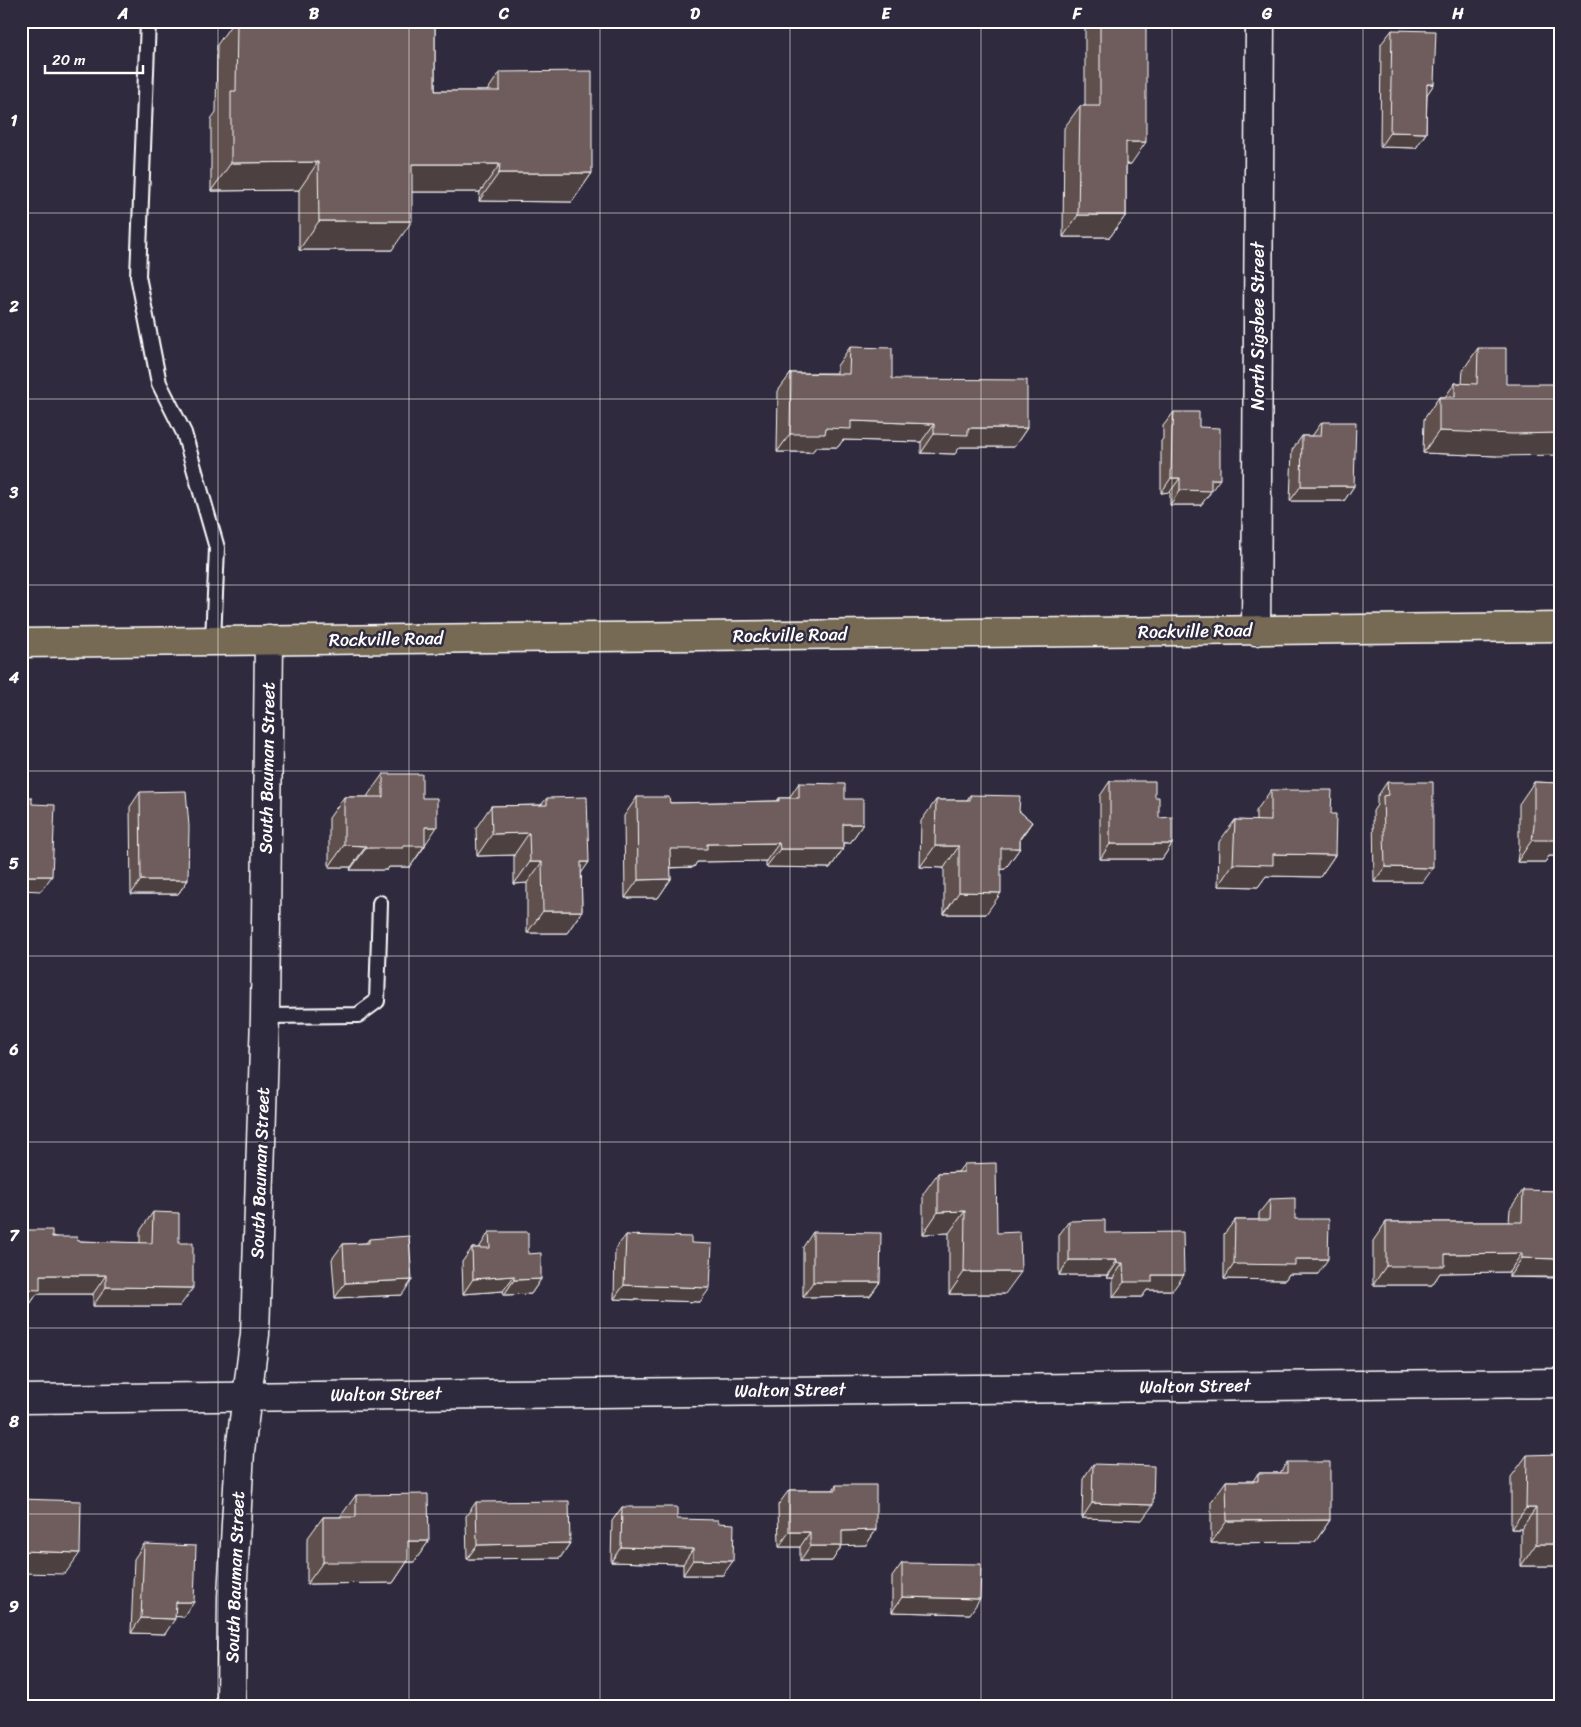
<svg xmlns="http://www.w3.org/2000/svg" width="1581" height="1727" font-family="Sriracha,sans-serif">
	<style>
		.lines { fill: none; stroke-linecap: round; stroke-linejoin: round }
		.lane-casing { stroke: #fff; stroke-width: 18 }
		.street-casing { stroke: #fff; stroke-width: 31 }
		.primary-casing { stroke: #fff; stroke-width: 31 }
		.lane { stroke: #2f2a3d; stroke-width: 14 }
		.street { stroke: #2f2a3d; stroke-width: 28 }
		.primary { stroke: #776a54; stroke-width: 28 }
		.wall { fill: #5f504e; stroke: #fff }
		.shaded-wall { fill: #4d4140; stroke: #fff }
		.building { fill: #6e5d5b; stroke: #fff }
		.grid { fill: none; stroke: #fff; stroke-width: 1; stroke-opacity: 0.55 }
		.labels { text-anchor: middle; stroke-width: 5; stroke-linejoin: round; paint-order: stroke }
		.street-label { font-size: 18px; fill: #fff; stroke: #2f2a3d }
		.neatline { fill: none; stroke: #fff; stroke-width: 2 }
		.grid-label { font-size: 16px; text-anchor: middle; font-weight: bold; fill: #fff }
	</style>
	<rect width="100%" height="100%" fill="#2f2a3d"/>
	<filter id="ink" filterUnits="userSpaceOnUse"><feTurbulence type="fractalNoise" baseFrequency=".02" numOctaves="2"/><feDisplacementMap in="SourceGraphic" scale="10" xChannelSelector="R" yChannelSelector="G"/><feConvolveMatrix kernelMatrix="1 2 1 2 8 2 1 2 1" color-interpolation-filters="sRGB"/></filter>
	<g filter="url(#ink)">
		<g class="lines">
			<defs>
				<g id="lane">
					<polyline points="148,21 138,276 159,383 184,433 217,548 213,640"/>
					<polyline points="265,1016 358,1015 377,1001 380,903"/>
				</g>
				<g id="street">
					<polyline points="1256,631 1260,21"/>
					<polyline points="21,1399 1560,1383"/>
					<polyline points="231,1706 232,1597 240,1451 255,1334 265,1016 269,640"/>
				</g>
				<polyline id="primary" points="21,643 1560,627"/>
			</defs>
			<!-- lane casing -->
			<use href="#lane" class="lane-casing"/>
			<!-- street casing -->
			<use href="#street" class="street-casing"/>
			<!-- primary casing -->
			<use href="#primary" class="primary-casing"/>
			<!-- lane -->
			<use href="#lane" class="lane"/>
			<!-- street -->
			<use href="#street" class="street"/>
			<!-- primary -->
			<use href="#primary" class="primary"/>
		</g>
		<!-- wall -->
		<g class="wall">
			<polygon points="233,21 435,21 435,91 487,91 500,72 592,173 572,202 479,201 480,192 412,192 392,250 299,250 299,190 211,191 211,119 216,112 217,45 233,22"/>
			<polygon points="1085,21 1146,21 1131,164 1126,164 1126,215 1110,237 1063,237 1064,128 1080,106 1085,106"/>
			<polygon points="1392,30 1434,84 1427,94 1426,133 1416,148 1380,147 1381,44"/>
			<polygon points="850,347 892,379 1027,428 1014,447 960,447 955,454 921,453 921,442 843,440 838,447 816,447 812,452 777,452 778,391 791,373 837,373 837,366"/>
			<polygon points="1478,348 1497,456 1423,453 1424,419 1439,397 1445,397 1455,383 1462,383 1463,370"/>
			<polygon points="1174,412 1199,427 1210,494 1209,494 1201,505 1170,505 1170,492 1161,493 1161,441 1163,439 1163,426"/>
			<polygon points="1322,422 1354,486 1344,501 1290,501 1292,450 1302,436 1312,436"/>
			<polygon points="383,774 422,798 425,846 410,867 389,867 387,870 350,870 351,867 329,867 329,818 344,797 368,797 368,795"/>
			<polygon points="1110,781 1155,797 1159,818 1172,844 1162,859 1100,859 1100,796"/>
			<polygon points="1387,782 1423,882 1374,882 1373,811 1377,805 1377,797"/>
			<polygon points="1534,782 1560,783 1560,856 1549,856 1545,862 1517,862 1519,847 1519,804"/>
			<polygon points="799,783 845,799 863,824 850,843 843,843 843,849 830,868 766,867 766,861 697,862 694,867 670,868 671,879 658,898 625,898 624,816 637,797 670,803 777,801 779,798 789,798"/>
			<polygon points="1271,790 1331,814 1335,855 1320,877 1266,876 1258,887 1218,886 1219,842 1235,820 1256,821 1256,811"/>
			<polygon points="140,792 188,880 178,894 131,894 130,807"/>
			<polygon points="970,795 1019,811 1032,822 1020,839 1020,848 1005,869 1001,869 986,914 944,914 944,868 920,867 921,821 936,800 967,800"/>
			<polygon points="547,798 589,862 581,872 582,911 567,933 527,933 527,883 514,884 514,855 477,856 476,828 491,806 541,805"/>
			<polygon points="964,1164 997,1233 1005,1294 949,1294 949,1233 923,1234 923,1194 938,1173 958,1172"/>
			<polygon points="1523,1190 1553,1278 1509,1277 1509,1272 1440,1273 1432,1285 1373,1285 1373,1241 1386,1222 1509,1222 1510,1209"/>
			<polygon points="1270,1199 1295,1219 1318,1274 1289,1274 1285,1280 1224,1279 1224,1234 1235,1220 1259,1220 1259,1213"/>
			<polygon points="153,1212 179,1243 180,1306 93,1306 93,1294 37,1294 27,1308 21,1308 22,1230 77,1241 140,1243 140,1231"/>
			<polygon points="1069,1221 1105,1233 1173,1290 1147,1290 1142,1297 1113,1297 1113,1278 1107,1278 1107,1275 1059,1275 1059,1235"/>
			<polygon points="489,1232 528,1254 541,1279 531,1294 504,1295 503,1291 463,1294 462,1262 472,1248 479,1248"/>
			<polygon points="813,1232 880,1282 870,1296 803,1297 803,1247"/>
			<polygon points="626,1235 691,1243 700,1302 614,1299 615,1249"/>
			<polygon points="369,1239 402,1295 335,1298 332,1259 343,1244 366,1243"/>
			<polygon points="1527,1455 1560,1566 1521,1566 1521,1529 1511,1529 1511,1477"/>
			<polygon points="1287,1462 1330,1520 1315,1542 1211,1543 1211,1502 1226,1481 1253,1481 1258,1473 1280,1473"/>
			<polygon points="1093,1464 1142,1520 1082,1518 1083,1479"/>
			<polygon points="836,1485 876,1530 866,1545 842,1545 832,1561 800,1561 800,1547 779,1547 778,1505 789,1490 833,1490"/>
			<polygon points="356,1495 429,1541 414,1562 407,1562 393,1583 307,1584 307,1539 323,1517 340,1517"/>
			<polygon points="476,1502 570,1543 560,1558 467,1559 466,1516"/>
			<polygon points="622,1507 677,1519 723,1575 683,1575 683,1564 611,1562 612,1521"/>
			<polygon points="144,1544 184,1617 175,1616 165,1634 131,1633 134,1559"/>
			<polygon points="902,1563 970,1614 892,1612 892,1577"/>
		</g>
		<!-- shaded-wall -->
		<g class="shaded-wall">
			<polygon points="1427,84 1434,84 1424,99"/>
			<polygon points="1390,132 1426,133 1416,148 1380,147"/>
			<polygon points="1126,142 1146,142 1131,164 1111,164"/>
			<polygon points="318,162 299,190 211,191 231,163"/>
			<polygon points="412,164 500,164 480,192 393,192"/>
			<polygon points="499,173 592,173 572,202 479,201"/>
			<polygon points="1078,215 1126,215 1110,237 1063,237"/>
			<polygon points="319,221 412,221 392,250 299,250"/>
			<polygon points="851,421 934,424 921,442 843,440 838,447 816,447 812,452 777,452 790,434 826,428"/>
			<polygon points="968,428 1027,428 1014,447 960,447 955,454 921,453 934,434"/>
			<polygon points="1439,431 1560,433 1560,455 1497,456 1423,453"/>
			<polygon points="1171,478 1180,478 1170,492 1161,493"/>
			<polygon points="1211,479 1220,479 1201,505 1170,505 1180,490"/>
			<polygon points="1301,486 1354,486 1344,501 1290,501"/>
			<polygon points="1032,822 1014,848 1020,848 1005,869 986,870 1001,848"/>
			<polygon points="843,824 863,824 850,843 830,842"/>
			<polygon points="425,827 437,827 410,867 389,867 387,870 350,870 366,848 403,846"/>
			<polygon points="529,833 514,855 477,856 492,834"/>
			<polygon points="1560,835 1560,856 1549,856 1545,862 1517,862 1532,840"/>
			<polygon points="779,843 766,861 697,862 694,867 657,868 670,849 707,844"/>
			<polygon points="1110,844 1172,844 1162,859 1100,859"/>
			<polygon points="344,845 366,846 351,867 329,867"/>
			<polygon points="935,846 959,846 944,868 920,867"/>
			<polygon points="780,849 843,849 830,868 766,867"/>
			<polygon points="1273,854 1335,855 1320,877 1266,876 1258,887 1218,886 1233,864"/>
			<polygon points="530,862 542,862 527,883 514,884"/>
			<polygon points="581,862 589,862 574,884"/>
			<polygon points="1385,867 1433,868 1423,882 1374,882"/>
			<polygon points="21,876 52,876 41,891 21,890"/>
			<polygon points="671,879 658,898 625,898 638,880"/>
			<polygon points="141,880 188,880 178,894 131,894"/>
			<polygon points="959,892 1001,893 986,914 944,914"/>
			<polygon points="543,911 582,911 567,933 527,933"/>
			<polygon points="965,1211 949,1233 923,1234 938,1212"/>
			<polygon points="1522,1253 1509,1272 1440,1273 1432,1285 1373,1285 1386,1266 1445,1254"/>
			<polygon points="1522,1258 1560,1259 1560,1277 1509,1277"/>
			<polygon points="1295,1259 1328,1259 1318,1274 1289,1274 1285,1280 1224,1279 1234,1264"/>
			<polygon points="1069,1260 1117,1260 1107,1275 1059,1275"/>
			<polygon points="1117,1263 1123,1263 1113,1278 1107,1278"/>
			<polygon points="964,1272 1021,1272 1005,1294 949,1294"/>
			<polygon points="40,1275 106,1275 93,1294 37,1294 27,1308 21,1308 21,1289"/>
			<polygon points="1152,1275 1184,1275 1173,1290 1147,1290 1142,1297 1113,1297 1124,1282"/>
			<polygon points="514,1276 503,1291 463,1294 473,1279"/>
			<polygon points="541,1279 531,1294 504,1295 514,1280"/>
			<polygon points="412,1280 402,1295 335,1298 345,1283"/>
			<polygon points="813,1282 880,1282 870,1296 803,1297"/>
			<polygon points="624,1285 710,1288 700,1302 614,1299"/>
			<polygon points="106,1287 193,1288 180,1306 93,1306"/>
			<polygon points="1092,1503 1153,1505 1142,1520 1082,1518"/>
			<polygon points="1526,1508 1536,1508 1521,1529 1511,1529"/>
			<polygon points="1330,1520 1315,1542 1211,1543 1227,1521"/>
			<polygon points="876,1530 866,1545 831,1546 842,1531"/>
			<polygon points="789,1532 810,1532 800,1547 779,1547"/>
			<polygon points="408,1541 429,1541 414,1562 407,1562 393,1583 307,1584 323,1562"/>
			<polygon points="570,1543 560,1558 467,1559 477,1545"/>
			<polygon points="1536,1544 1560,1544 1560,1566 1521,1566"/>
			<polygon points="810,1546 842,1546 832,1561 800,1561"/>
			<polygon points="621,1547 693,1549 683,1564 611,1562"/>
			<polygon points="21,1551 80,1553 65,1574 21,1573"/>
			<polygon points="693,1560 733,1561 723,1575 683,1575"/>
			<polygon points="902,1597 980,1599 970,1614 892,1612"/>
			<polygon points="176,1602 194,1602 184,1617 166,1616"/>
			<polygon points="141,1618 175,1619 165,1634 131,1633"/>
		</g>
		<!-- building -->
		<g class="building">
			<polygon points="237,21 435,21 435,91 500,91 500,72 592,71 592,173 499,173 500,164 412,164 412,221 319,221 318,162 231,163 231,91 236,91"/>
			<polygon points="1100,21 1146,21 1146,142 1126,142 1126,215 1078,215 1080,106 1100,106"/>
			<polygon points="1392,30 1436,31 1434,84 1427,84 1426,133 1390,132"/>
			<polygon points="850,347 892,348 892,379 1027,380 1027,428 968,428 968,435 934,434 934,424 851,421 851,429 826,428 825,434 790,434 791,373 849,374"/>
			<polygon points="1478,348 1506,348 1506,384 1560,384 1560,433 1513,434 1439,431 1439,397 1455,397 1455,383 1477,384"/>
			<polygon points="1174,412 1199,412 1199,427 1220,428 1220,479 1211,479 1211,491 1180,490 1180,478 1171,478 1172,427 1173,427"/>
			<polygon points="1322,422 1356,422 1354,486 1301,486 1302,436 1321,436"/>
			<polygon points="383,774 422,774 422,798 437,798 437,827 425,827 425,846 403,846 403,848 366,848 366,846 344,845 344,797 383,797"/>
			<polygon points="1110,781 1155,781 1155,797 1159,797 1159,818 1172,817 1172,844 1110,844"/>
			<polygon points="1387,782 1433,782 1433,868 1385,867 1383,796 1388,795"/>
			<polygon points="1534,782 1560,783 1560,840 1532,840 1534,825"/>
			<polygon points="799,783 845,784 845,799 863,799 863,824 843,824 843,849 780,849 779,843 707,844 707,849 670,849 671,879 638,880 637,797 669,797 670,803 779,801 779,798 799,798"/>
			<polygon points="1271,790 1332,790 1331,814 1336,814 1335,855 1273,854 1273,865 1233,864 1235,820 1271,821"/>
			<polygon points="186,791 189,826 188,880 141,880 140,792"/>
			<polygon points="970,795 1020,796 1019,811 1032,822 1020,838 1020,848 1001,848 1001,893 959,892 959,846 935,846 936,800 970,800"/>
			<polygon points="587,797 589,862 581,862 582,911 543,911 542,862 530,862 529,833 492,834 491,806 547,805 547,798"/>
			<polygon points="21,798 32,798 32,804 55,805 52,876 21,876"/>
			<polygon points="996,1163 997,1233 1020,1232 1021,1272 964,1272 965,1211 938,1212 938,1173 964,1172 964,1164"/>
			<polygon points="1523,1190 1560,1191 1560,1259 1522,1258 1522,1253 1445,1254 1445,1266 1386,1266 1386,1222 1522,1222"/>
			<polygon points="1295,1198 1295,1219 1329,1219 1328,1259 1295,1259 1295,1265 1234,1264 1235,1220 1269,1220 1270,1199"/>
			<polygon points="153,1212 179,1213 179,1243 193,1243 193,1288 106,1287 106,1275 40,1275 40,1290 21,1289 22,1230 52,1230 52,1237 77,1237 77,1241 152,1243"/>
			<polygon points="1105,1220 1105,1233 1183,1232 1184,1275 1152,1275 1152,1282 1124,1282 1123,1263 1117,1263 1117,1260 1069,1260 1069,1221"/>
			<polygon points="489,1232 528,1232 528,1254 541,1253 541,1279 514,1280 514,1276 473,1279 472,1248 490,1248"/>
			<polygon points="813,1232 881,1233 880,1282 813,1282"/>
			<polygon points="626,1235 691,1237 691,1243 712,1244 710,1288 624,1285"/>
			<polygon points="409,1236 412,1280 345,1283 343,1244 369,1243 369,1239"/>
			<polygon points="1560,1454 1560,1544 1536,1544 1536,1508 1526,1508 1527,1455"/>
			<polygon points="1287,1462 1330,1462 1330,1520 1227,1521 1226,1481 1258,1481 1258,1473 1287,1473"/>
			<polygon points="1093,1464 1154,1466 1153,1505 1092,1503"/>
			<polygon points="836,1485 876,1485 876,1530 842,1531 842,1546 810,1546 810,1532 789,1532 789,1490 836,1490"/>
			<polygon points="428,1494 429,1541 408,1541 408,1562 323,1562 323,1517 356,1517 356,1495"/>
			<polygon points="21,1499 81,1501 80,1553 21,1551"/>
			<polygon points="569,1501 570,1543 477,1545 476,1502"/>
			<polygon points="622,1507 677,1507 677,1519 718,1520 718,1523 734,1524 733,1561 693,1560 693,1549 621,1547"/>
			<polygon points="144,1544 196,1546 194,1602 176,1602 175,1619 141,1618"/>
			<polygon points="902,1563 981,1564 980,1599 902,1597"/>
		</g>
	</g>
	<!-- grid -->
	<path class="grid" d="M218,21V1706M409,21V1706M600,21V1706M790,21V1706M981,21V1706M1172,21V1706M1363,21V1706M21,213H1560M21,399H1560M21,585H1560M21,771H1560M21,956H1560M21,1142H1560M21,1328H1560M21,1514H1560"/>
	<g class="labels">
		<!-- street labels -->
		<g class="street-label">
			<text transform="translate(1258 326) rotate(-90)" y="6">North Sigsbee Street</text>
			<text transform="translate(1195 631) rotate(-1)" y="6">Rockville Road</text>
			<text transform="translate(790 635) rotate(-1)" y="6">Rockville Road</text>
			<text transform="translate(386 639) rotate(-1)" y="6">Rockville Road</text>
			<text transform="translate(267 768) rotate(-89)" y="6">South Bauman Street</text>
			<text transform="translate(260 1173) rotate(-88)" y="6">South Bauman Street</text>
			<text transform="translate(1195 1386) rotate(-1)" y="6">Walton Street</text>
			<text transform="translate(790 1390) rotate(-1)" y="6">Walton Street</text>
			<text transform="translate(386 1394) rotate(-1)" y="6">Walton Street</text>
			<text transform="translate(235 1577) rotate(-88)" y="6">South Bauman Street</text>
		</g>
	</g>
	<!-- margin -->
	<rect width="1581" height="1727" fill="none" stroke="#2f2a3d" stroke-width="55"/>
	<!-- scale -->
	<path d="M45 65v8h98v-8" fill="none" stroke="#ffffff" stroke-width="2.5"/>
	<text x="52" y="65" font-size="15" fill="#ffffff" stroke="#2f2a3d" stroke-width="4" paint-order="stroke">20 m</text>
	<rect x="28" y="28" width="1526" height="1672" class="neatline"/>
	<g class="grid-label">
		<text x="123" y="19">A</text>
		<text x="314" y="19">B</text>
		<text x="504" y="19">C</text>
		<text x="695" y="19">D</text>
		<text x="886" y="19">E</text>
		<text x="1077" y="19">F</text>
		<text x="1267" y="19">G</text>
		<text x="1458" y="19">H</text>
		<text x="14" y="126">1</text>
		<text x="14" y="312">2</text>
		<text x="14" y="498">3</text>
		<text x="14" y="683">4</text>
		<text x="14" y="869">5</text>
		<text x="14" y="1055">6</text>
		<text x="14" y="1241">7</text>
		<text x="14" y="1427">8</text>
		<text x="14" y="1612">9</text>
	</g>
</svg>
